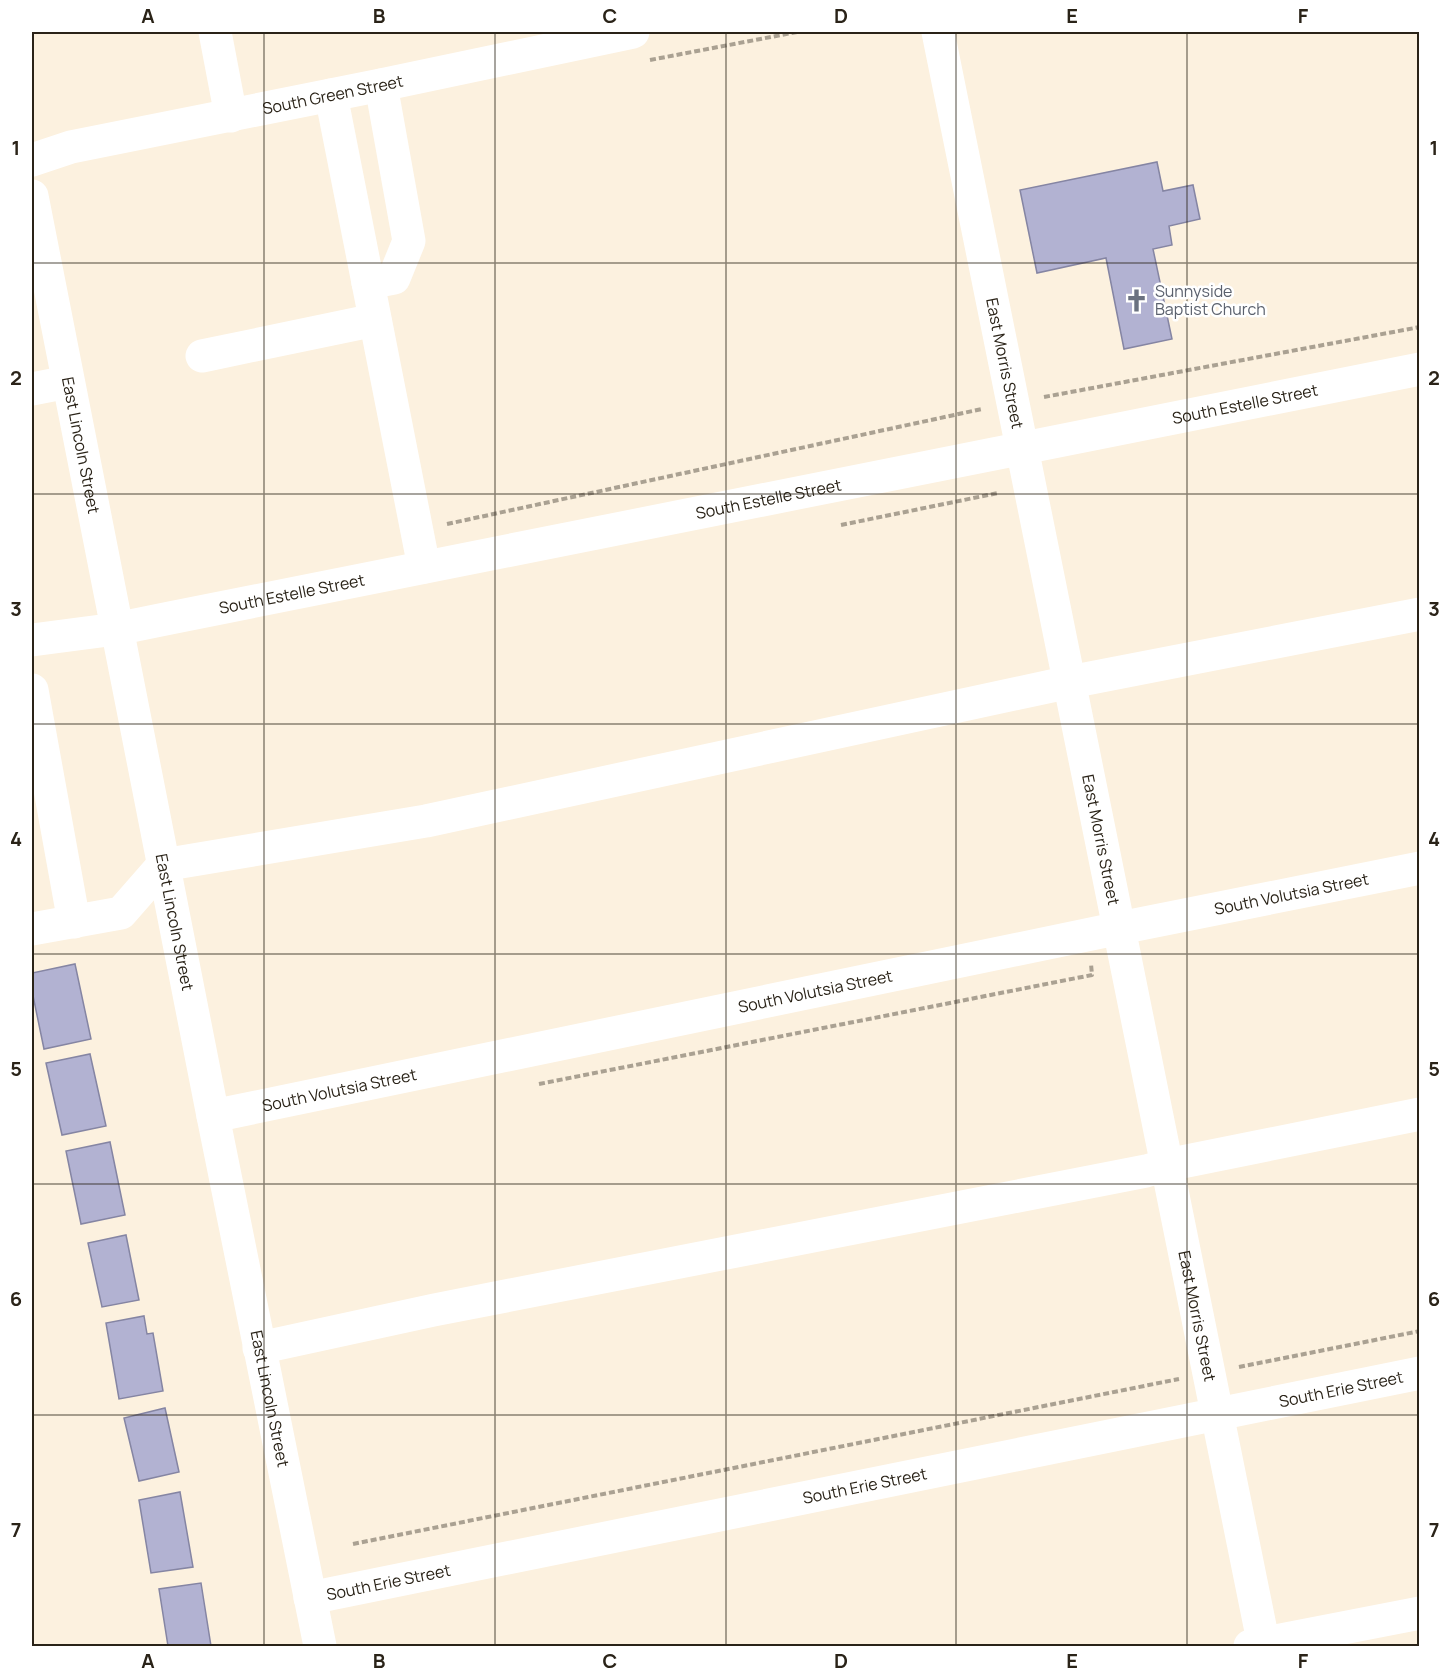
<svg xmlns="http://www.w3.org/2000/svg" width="1451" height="1678" font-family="Manrope,sans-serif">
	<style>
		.building { fill: #b2b2d2; stroke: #8585a3; stroke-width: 1.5 }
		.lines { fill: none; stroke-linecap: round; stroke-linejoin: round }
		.path { stroke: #aaa192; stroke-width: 4; stroke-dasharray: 6 3; stroke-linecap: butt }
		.minor { stroke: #fff; stroke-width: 33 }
		.grid { fill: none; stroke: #2a2318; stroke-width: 1.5; stroke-opacity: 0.55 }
		.labels { text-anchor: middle; stroke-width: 5; stroke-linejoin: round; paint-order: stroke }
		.street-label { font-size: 16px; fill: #2a2318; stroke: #fff }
		.worship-label { font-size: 16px; fill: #5b616d; stroke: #fff; text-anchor: start }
		.neatline { fill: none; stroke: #2a2318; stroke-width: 2 }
		.grid-label { font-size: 20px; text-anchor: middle; font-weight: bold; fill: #2a2318 }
	</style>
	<rect width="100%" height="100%" fill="#fcf1df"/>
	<!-- building -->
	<g class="building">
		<polygon points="1157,162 1163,191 1193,185 1200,219 1169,226 1172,245 1153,249 1172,339 1124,349 1106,258 1037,273 1020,190"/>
		<polygon points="75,964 91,1039 44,1049 32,991 32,973"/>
		<polygon points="90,1054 106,1126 62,1135 46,1063"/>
		<polygon points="110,1142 125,1215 81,1224 66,1151"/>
		<polygon points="126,1235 139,1300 102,1307 88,1243"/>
		<polygon points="144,1316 147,1334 153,1333 163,1391 119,1399 106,1323"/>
		<polygon points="165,1408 179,1472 139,1481 124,1418"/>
		<polygon points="180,1492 193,1567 151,1573 139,1500"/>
		<polygon points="201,1583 211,1646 168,1646 159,1589"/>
	</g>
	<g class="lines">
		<!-- path -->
		<g class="path">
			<polyline points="650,60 797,32"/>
			<polyline points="1044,397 1420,327"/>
			<polyline points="447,524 982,409"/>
			<polyline points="841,525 998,493"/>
			<polyline points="539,1084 1092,975 1091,964"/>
			<polyline points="1239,1367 1420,1331"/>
			<polyline points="353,1544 1179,1379"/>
		</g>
		<!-- minor -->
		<g class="minor">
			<polyline points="215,32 231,116"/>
			<path id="s1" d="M938,32L1264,1646"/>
			<polyline points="331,95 424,567"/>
			<path id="s2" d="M32,160L71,147L381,85L633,32"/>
			<path id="s3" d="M32,196L213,1116L320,1646"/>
			<polyline points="368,283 394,278 409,241 381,85"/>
			<polyline points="202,356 375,320"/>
			<polyline points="32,389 68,382"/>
			<path id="s4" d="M32,640L116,629L170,618L1420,369"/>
			<polyline points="32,690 74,922"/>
			<polyline points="32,929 121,913 163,865 426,821 1070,682 1420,614"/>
			<path id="s5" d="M213,1116L1120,928L1420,868"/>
			<polyline points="259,1348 434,1310 1146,1171 1167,1165 1420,1114"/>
			<path id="s6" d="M310,1598L1420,1373"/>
			<polyline points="1250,1646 1420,1613"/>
		</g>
	</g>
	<!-- grid -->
	<path class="grid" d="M264,32V1646M495,32V1646M726,32V1646M956,32V1646M1187,32V1646M32,263H1420M32,494H1420M32,724H1420M32,954H1420M32,1184H1420M32,1415H1420"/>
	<!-- icons -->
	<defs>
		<symbol id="church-bare" viewBox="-9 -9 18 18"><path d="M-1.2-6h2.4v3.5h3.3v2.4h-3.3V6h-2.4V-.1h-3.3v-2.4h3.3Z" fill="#6b7280" stroke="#fff" stroke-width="2.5" paint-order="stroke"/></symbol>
	</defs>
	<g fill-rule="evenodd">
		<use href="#church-bare" x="1120" y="284" width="33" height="33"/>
	</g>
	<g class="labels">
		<!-- street labels -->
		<g class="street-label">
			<text dy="6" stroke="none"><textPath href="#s2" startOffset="308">South Green Street</textPath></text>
			<text dy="6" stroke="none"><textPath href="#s1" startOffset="338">East Morris Street</textPath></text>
			<text dy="6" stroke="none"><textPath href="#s4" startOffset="1236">South Estelle Street</textPath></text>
			<text dy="6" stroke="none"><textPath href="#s3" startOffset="254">East Lincoln Street</textPath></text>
			<text dy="6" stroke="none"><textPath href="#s4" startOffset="750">South Estelle Street</textPath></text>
			<text dy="6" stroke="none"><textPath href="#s4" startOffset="264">South Estelle Street</textPath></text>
			<text dy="6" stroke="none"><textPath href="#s1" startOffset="824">East Morris Street</textPath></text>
			<text dy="6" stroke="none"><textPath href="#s5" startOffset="1101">South Volutsia Street</textPath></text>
			<text dy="6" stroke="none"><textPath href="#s3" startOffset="740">East Lincoln Street</textPath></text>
			<text dy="6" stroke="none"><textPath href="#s5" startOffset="615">South Volutsia Street</textPath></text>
			<text dy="6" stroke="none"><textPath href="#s5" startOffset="129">South Volutsia Street</textPath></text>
			<text dy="6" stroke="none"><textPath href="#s1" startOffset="1310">East Morris Street</textPath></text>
			<text dy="6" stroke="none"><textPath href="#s6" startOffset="1052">South Erie Street</textPath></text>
			<text dy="6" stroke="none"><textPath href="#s3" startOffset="1226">East Lincoln Street</textPath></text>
			<text dy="6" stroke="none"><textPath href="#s6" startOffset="566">South Erie Street</textPath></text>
			<text dy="6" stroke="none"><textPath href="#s6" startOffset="80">South Erie Street</textPath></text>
		</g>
		<!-- worship labels -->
		<g class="worship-label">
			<text x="1155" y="297">Sunnyside<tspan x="1155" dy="18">Baptist Church</tspan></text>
		</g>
	</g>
	<!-- border -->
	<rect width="1451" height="1678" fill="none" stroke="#ffffff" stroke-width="66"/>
	<rect x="33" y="33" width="1385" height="1612" class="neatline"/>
	<g class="grid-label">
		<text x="148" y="23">A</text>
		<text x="379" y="23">B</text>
		<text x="610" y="23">C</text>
		<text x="841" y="23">D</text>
		<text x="1072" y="23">E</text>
		<text x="1303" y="23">F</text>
		<text x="16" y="155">1</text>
		<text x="1434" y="155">1</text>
		<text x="16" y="385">2</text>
		<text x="1434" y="385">2</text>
		<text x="16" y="616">3</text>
		<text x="1434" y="616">3</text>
		<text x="16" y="846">4</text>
		<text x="1434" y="846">4</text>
		<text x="16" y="1076">5</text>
		<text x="1434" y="1076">5</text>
		<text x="16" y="1306">6</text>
		<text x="1434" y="1306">6</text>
		<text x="16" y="1537">7</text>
		<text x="1434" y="1537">7</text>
		<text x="148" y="1668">A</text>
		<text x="379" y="1668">B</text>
		<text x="610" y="1668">C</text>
		<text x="841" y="1668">D</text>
		<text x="1072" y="1668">E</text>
		<text x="1303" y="1668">F</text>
	</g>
</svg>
